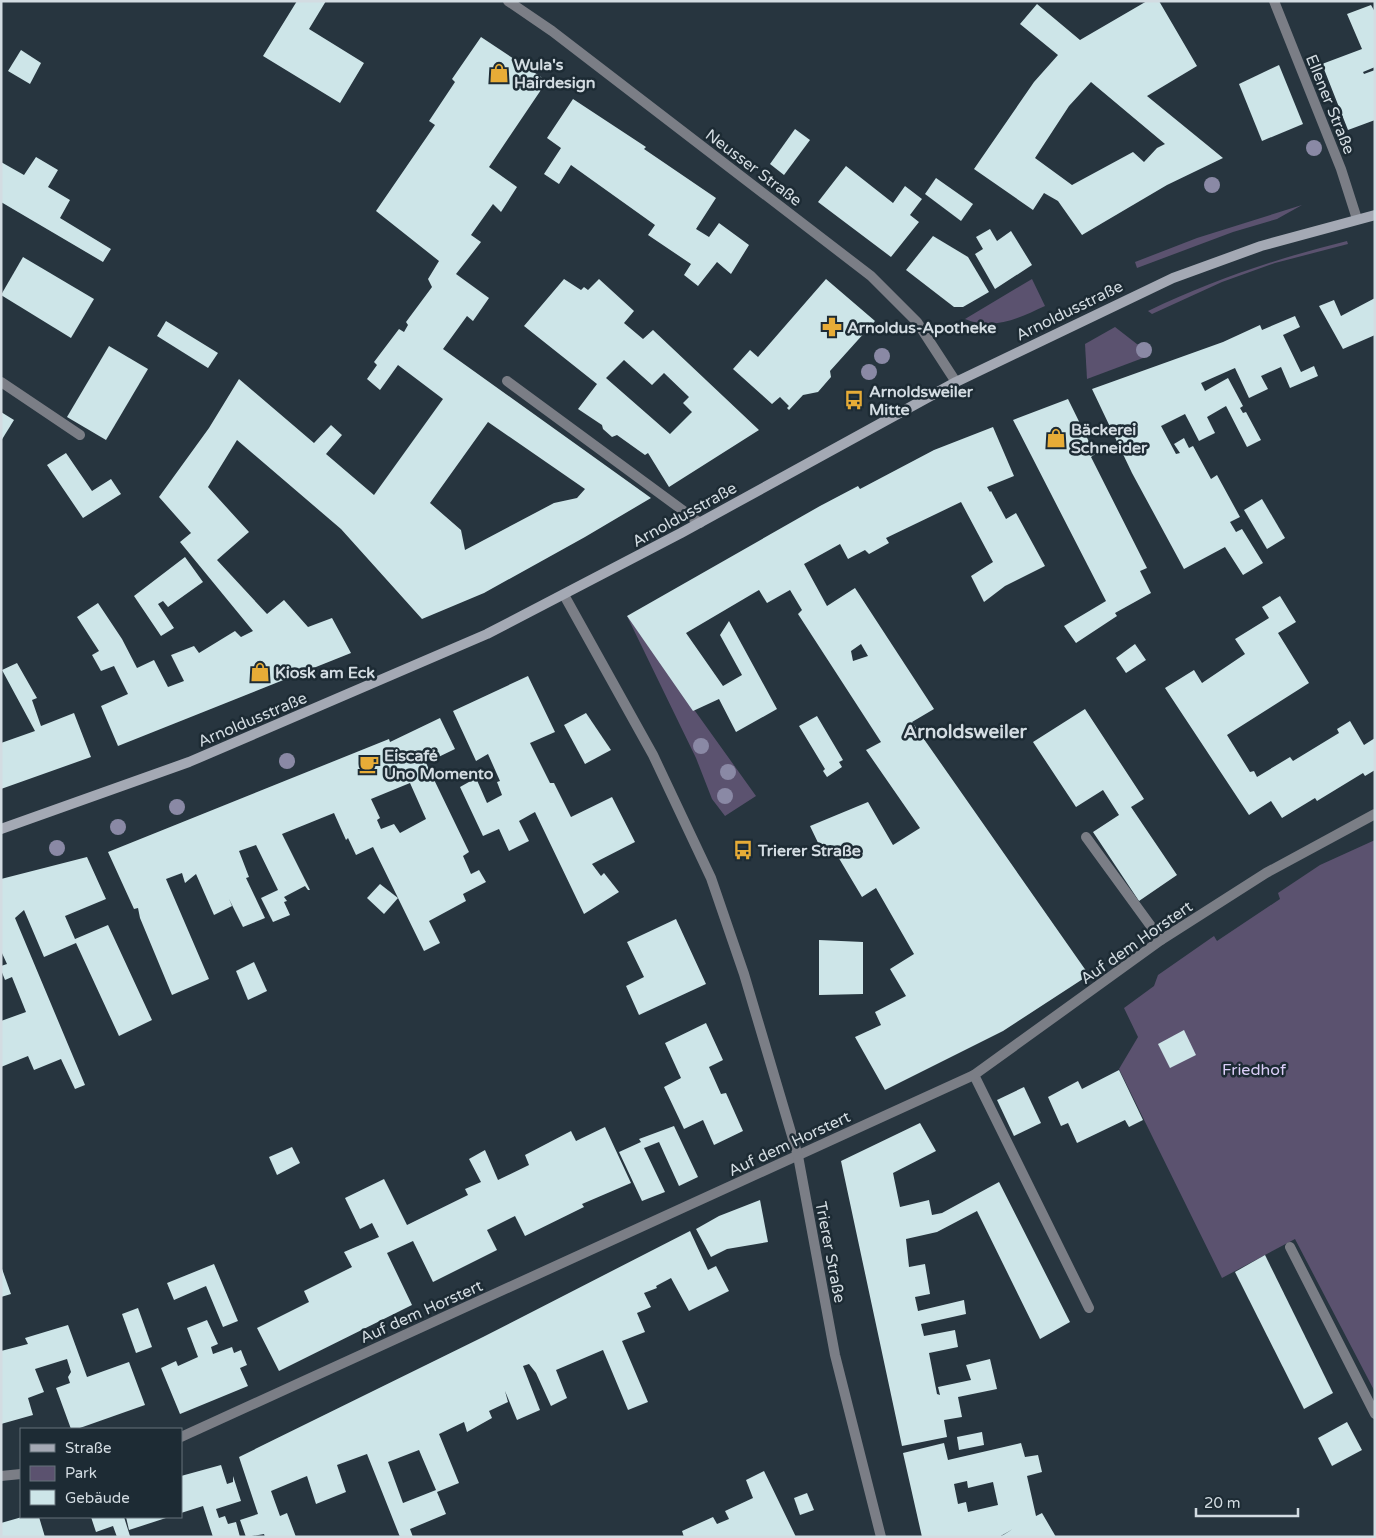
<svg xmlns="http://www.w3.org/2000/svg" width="1376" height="1538" font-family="'Varela Round',sans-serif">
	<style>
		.green { fill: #5b526f }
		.building { fill: #cde5e8; fill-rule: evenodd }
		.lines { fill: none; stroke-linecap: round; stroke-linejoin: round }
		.service { stroke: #7b7e86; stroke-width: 10 }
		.minor { stroke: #7b7e86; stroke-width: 10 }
		.tertiary { stroke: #7b7e86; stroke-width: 10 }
		.secondary { stroke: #a4a9b4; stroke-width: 10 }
		.tree { fill: #8a89a5 }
		.labels { text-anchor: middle; stroke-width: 5; stroke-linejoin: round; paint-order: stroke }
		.poi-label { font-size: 16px; font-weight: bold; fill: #d3dce2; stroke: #1d2b34; text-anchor: start }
		.street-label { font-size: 16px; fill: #d3dce2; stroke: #1d2b34 }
		.park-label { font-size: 16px; fill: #dbcef8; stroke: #1d2b34 }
		.quarter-label { font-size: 19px; font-weight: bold; fill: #d3dce2; stroke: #1d2b34 }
	</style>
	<rect width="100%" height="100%" fill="#27353f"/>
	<!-- green -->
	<g class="green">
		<polygon points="1302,205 1277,219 1233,232 1137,268 1135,262 1197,238"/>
		<path d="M1347,241L1348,244L1275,263L1222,282L1152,314L1148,311C1212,280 1278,258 1347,241Z"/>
		<path d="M1032,279L1045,306C1019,318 994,331 965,319Z"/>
		<polygon points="1115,327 1151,355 1087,379 1085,344"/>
		<polygon points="627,616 756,796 725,816 712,799 696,758"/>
		<polygon points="1375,840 1375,1392 1295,1239 1222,1278 1119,1069 1138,1037 1124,1008 1154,986 1158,975 1214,936 1217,941 1280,899 1278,893 1320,865"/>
	</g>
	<!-- building -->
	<g class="building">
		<polygon points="297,1 326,1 309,29 364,63 340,103 263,56"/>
		<path d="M1147,1H1159L1197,66L1147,96L1223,158L1167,185L1082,235L1058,201L1044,193L1033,210L974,169L1034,82L1058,55L1020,24L1037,4L1080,40ZM1091,82L1165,144L1157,148L1144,162L1133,152L1072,185L1035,158L1069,106Z"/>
		<polygon points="1371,5 1375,12 1375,67 1363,72 1364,74 1375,70 1375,120 1348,130 1322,64 1362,49 1347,14"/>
		<path d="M481,37L547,81L489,167L517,187L501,212L493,204L471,235L481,242L456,274L489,298L473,321L467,316L443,349L651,498L585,537L484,593L422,619L341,529L237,440L208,487L249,532L217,560L267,614L284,600L308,627L332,618L351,653L118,746L101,706L128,694L114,666L101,671L92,655L99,651L77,617L98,603L122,639L137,668L154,660L168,687L184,681L171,655L194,646L199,653L235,631L241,637L253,631L180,542L191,533L159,497L209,428L239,379L314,443L331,425L342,435L326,454L374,495L443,399L398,365L380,390L367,379L377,365L374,362L399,329L404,332L408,325L406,322L432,287L428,279L439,261L376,211L435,125L429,121L455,82L452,79ZM488,422L585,489L577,498L554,503L465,550L461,530L430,503Z"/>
		<polygon points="21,50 41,63 30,84 8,71"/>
		<polygon points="1279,65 1303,124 1262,141 1239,84"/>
		<polygon points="573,99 646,147 644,149 716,198 696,229 709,237 719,223 749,245 731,274 717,262 698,286 684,275 691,264 648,235 655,225 571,165 559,184 544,174 561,148 547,138"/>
		<polygon points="795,129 810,140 784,175 770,164"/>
		<polygon points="36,157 58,170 48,187 70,200 60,218 111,249 103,262 1,202 1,162 24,175"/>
		<polygon points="846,166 893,203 905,186 922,199 910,215 919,222 891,257 818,202"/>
		<polygon points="936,178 973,204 961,221 925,194"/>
		<polygon points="990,229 997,241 1011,231 1032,265 995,289 975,254 983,249 976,237"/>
		<polygon points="933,236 968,257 989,292 963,307 954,307 906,270"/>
		<polygon points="23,257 94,299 71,338 1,295"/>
		<path d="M564,279L581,290L584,287L588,290L599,279L634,311L624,323L643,339L653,330L759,430L669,487L648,453L645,455L617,435L612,437L603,429L602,425L578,409L597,384L524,326ZM624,360L652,385L664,373L689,397L683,403L692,412L670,434L606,378Z"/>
		<polygon points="826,279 875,321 830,371 831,377 818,392 803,395 789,410 787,408 789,406 780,397 772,404 733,369 750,350 758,357"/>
		<polygon points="1375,298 1375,335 1343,349 1319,306 1334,300 1341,316"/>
		<polygon points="1295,316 1300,327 1283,335 1301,372 1314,366 1318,376 1290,388 1281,367 1261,376 1268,389 1249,398 1235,368 1201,383 1205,391 1228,378 1243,406 1240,408 1243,413 1246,412 1261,440 1247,447 1226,406 1207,417 1215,433 1199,441 1185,414 1161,426 1176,454 1180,453 1174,444 1184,438 1189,448 1193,446 1211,479 1217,475 1240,517 1230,522 1236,532 1242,529 1263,563 1243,575 1225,547 1184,569 1132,473 1092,389 1223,342 1260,325 1262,330"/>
		<polygon points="166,321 218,353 208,368 157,336"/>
		<polygon points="109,346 148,369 106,440 67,417"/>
		<polygon points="1068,399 1095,454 1091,457 1147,568 1140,571 1151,593 1115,613 1117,616 1076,643 1064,626 1106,601 1013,420"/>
		<polygon points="1,412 14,420 1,441"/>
		<path d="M993,427L1014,476L987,487L990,492L991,491L1006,519L1016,513L1045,566L1005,586L984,602L971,576L993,562L961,502L886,538L889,543L869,554L865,550L848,559L840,544L804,564L827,606L855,588L934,709L912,722L1089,975L1003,1031L885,1090L855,1037L881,1025L875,1012L906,996L890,969L914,954L876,888L862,897L831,845L821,849L810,826L868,802L893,845L920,828L866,750L881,742L798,614L802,610L790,590L767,603L759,590L686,633L723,686L742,675L720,635L729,621L777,709L736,732L719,699L693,711L627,616L820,506L858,486L860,489L934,450ZM861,644L868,656L853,661L851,651Z"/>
		<polygon points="66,453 92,491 111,479 121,494 83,518 47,465"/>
		<polygon points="1262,499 1285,538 1267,549 1244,510"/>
		<polygon points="185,557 203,582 168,607 163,601 158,604 174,628 161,636 134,596"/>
		<polygon points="1280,596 1296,622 1278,633 1309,683 1227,735 1250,772 1254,771 1257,777 1290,757 1293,761 1339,733 1337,729 1350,721 1364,745 1375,738 1375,770 1365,776 1363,773 1317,801 1315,798 1282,818 1271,801 1249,815 1165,688 1194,670 1202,683 1245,654 1235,639 1269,618 1262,607"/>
		<polygon points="1135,644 1146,660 1126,673 1116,658"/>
		<polygon points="17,663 37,698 32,700 41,726 74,713 91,757 1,789 1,743 35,731 2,670"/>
		<polygon points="528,676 555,732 530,743 550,783 554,783 571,817 612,797 635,842 592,864 601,876 604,873 619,892 584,914 535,812 519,821 529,841 509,851 499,829 483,836 460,787 476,778 487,803 502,795 497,782 500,781 488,754 476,761 453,711"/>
		<polygon points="1085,709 1144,799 1131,807 1177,875 1139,901 1093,832 1119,815 1103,790 1076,807 1033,742"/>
		<polygon points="586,713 611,750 585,764 564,725"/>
		<polygon points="817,716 843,760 839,762 842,767 827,777 823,771 825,769 799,726"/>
		<path d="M440,718L455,749L426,763L469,852L463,856L471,874L479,870L486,882L463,894L466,901L429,921L440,943L424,951L373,847L356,855L348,838L346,840L334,813L282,834L310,890H308L305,886L284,897L287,901L284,902L290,915L273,922L261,898L278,890L256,845L239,851L249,877L246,878L265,918L243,927L229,899L232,906L214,915L196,874L185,883L182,873L166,879L209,979L172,995L140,918L138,908L134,909L108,852L389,739L390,742ZM410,783L426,819L400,833L394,824L381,829L377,820L380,818L371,799Z"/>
		<polygon points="87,857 106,899 65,916 75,939 108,925 152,1020 119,1036 76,943 44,957 24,910 15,918 85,1085 75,1089 61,1059 34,1070 28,1056 1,1067 1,1021 26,1012 12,977 5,980 1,970 1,966 7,964 1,951 1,879"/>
		<polygon points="380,884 398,898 384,914 367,898"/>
		<polygon points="676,919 706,984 639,1015 626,986 644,977 627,942"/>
		<polygon points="819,940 863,942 863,994 819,995"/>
		<polygon points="254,962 267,991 248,1000 236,971"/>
		<polygon points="706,1023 723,1060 709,1067 721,1094 726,1093 743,1131 714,1145 703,1120 684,1129 664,1087 681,1078 665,1043"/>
		<polygon points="1184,1030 1196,1055 1170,1068 1158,1044"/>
		<polygon points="1119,1070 1143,1120 1129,1127 1125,1120 1077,1143 1068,1123 1061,1126 1048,1097 1078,1081 1082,1089"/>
		<polygon points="1024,1087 1041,1123 1014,1136 997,1100"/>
		<polygon points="920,1123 936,1151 893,1173 900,1207 929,1200 932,1215 942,1213 999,1182 1070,1322 1040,1339 977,1211 937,1232 906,1239 909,1267 925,1264 930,1294 915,1297 918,1311 964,1300 966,1314 921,1324 924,1336 955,1330 958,1347 929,1353 937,1394 940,1395 938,1387 971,1380 966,1365 990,1359 997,1389 958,1397 962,1417 944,1420 947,1437 902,1446 841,1161"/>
		<polygon points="674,1126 698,1177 679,1186 659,1142 644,1148 665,1192 642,1201 619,1152 641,1142 639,1139"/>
		<polygon points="605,1127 631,1183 582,1204 584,1207 525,1236 515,1216 487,1230 497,1250 433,1282 413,1241 387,1253 412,1305 279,1371 257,1328 309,1302 304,1291 352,1267 344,1252 379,1237 372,1223 360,1229 345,1198 384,1179 407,1225 468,1195 465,1189 481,1182 469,1159 485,1150 498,1180 529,1165 525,1155 571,1131 576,1141"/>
		<polygon points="292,1147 300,1163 277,1175 269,1157"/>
		<polygon points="760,1200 768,1242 727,1249 711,1257 696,1229 719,1216"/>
		<path d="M690,1231L708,1270L716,1266L729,1291L689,1311L671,1278L656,1286L657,1288L644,1293L651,1307L637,1313L645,1332L622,1341L648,1402L628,1410L603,1350L556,1370L567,1398L551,1406L536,1373L529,1364L523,1366L540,1410L517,1420L505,1391L508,1402L489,1411L492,1418L467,1432L464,1422L439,1434L459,1483L437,1492L446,1514L410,1529L413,1537H400L367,1454L337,1465L346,1492L316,1504L307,1476L271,1491L280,1516L287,1513L296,1537H265L264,1534L246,1537L240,1520L258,1514L239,1457L483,1337ZM419,1450L436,1490L403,1503L388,1462Z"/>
		<polygon points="1265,1255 1333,1393 1304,1409 1235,1272"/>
		<polygon points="214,1264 238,1321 223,1327 206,1286 174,1300 167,1283"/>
		<polygon points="1,1266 11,1294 1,1297"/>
		<polygon points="138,1308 152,1347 136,1353 122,1314"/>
		<polygon points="207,1320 218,1344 211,1347 213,1354 232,1347 234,1353 241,1350 247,1365 240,1368 248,1386 180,1414 161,1368 176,1361 178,1366 198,1357 187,1328"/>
		<polygon points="68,1325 87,1377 129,1362 145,1405 77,1429 71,1429 56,1388 70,1383 68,1377 71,1372 67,1359 35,1369 44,1392 28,1398 33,1415 1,1424 1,1351 28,1344 25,1338"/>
		<polygon points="1347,1422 1362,1450 1332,1466 1318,1438"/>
		<polygon points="982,1432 984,1445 959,1450 957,1437"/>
		<path d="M944,1443L948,1460L1021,1443L1025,1457L1038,1455L1042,1472L1027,1476L1036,1516L1042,1513L1056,1537H1000L1013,1529L999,1537H922L903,1453ZM967,1481L968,1488L993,1482L998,1505L968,1512L966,1502L958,1504L954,1484Z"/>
		<polygon points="221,1465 227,1484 233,1482 233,1476 241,1501 216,1509 219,1518 225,1516 228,1524 236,1522 240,1537 213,1537 203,1506 181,1513 181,1476"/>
		<polygon points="764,1471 796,1537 684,1537 682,1531 713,1517 717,1524 729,1519 725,1511 753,1498 746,1480"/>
		<polygon points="807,1493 814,1510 800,1515 794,1498"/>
		<polygon points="22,1517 39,1517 45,1537 1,1537 1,1523"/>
		<polygon points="91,1517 124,1517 130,1536 117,1537 113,1526 96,1532"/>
		<polygon points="126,1517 169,1517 129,1530"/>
	</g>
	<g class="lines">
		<!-- service -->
		<g class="service">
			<polyline points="507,381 700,523"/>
			<polyline points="1086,837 1161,940"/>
			<polyline points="974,1075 1089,1308"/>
			<polyline points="1290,1247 1375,1414"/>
		</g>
		<!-- minor -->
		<g class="minor">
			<polyline points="1274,1 1341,169 1357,219"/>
			<polyline points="1,382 80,435"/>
			<polyline points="181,1437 974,1075 1161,940 1266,873 1375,814"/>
			<polyline points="1,1476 21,1474"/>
		</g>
		<!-- tertiary -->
		<g class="tertiary">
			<polyline points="508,1 552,31 871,276 917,322 956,382"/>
			<polyline points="564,595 653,755 711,878 744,974 798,1156 835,1355 881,1537"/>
		</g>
		<!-- secondary -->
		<polyline class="secondary" points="1,829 189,762 487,634 681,533 956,382 1173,278 1261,246 1375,215"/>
	</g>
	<!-- trees -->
	<g class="tree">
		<circle cx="1314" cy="148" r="8"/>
		<circle cx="1212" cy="185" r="8"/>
		<circle cx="1144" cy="350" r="8"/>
		<circle cx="882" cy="356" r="8"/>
		<circle cx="869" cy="372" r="8"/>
		<circle cx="701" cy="746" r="8"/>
		<circle cx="287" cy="761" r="8"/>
		<circle cx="728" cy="772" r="8"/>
		<circle cx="725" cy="796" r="8"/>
		<circle cx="177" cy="807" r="8"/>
		<circle cx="118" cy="827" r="8"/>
		<circle cx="57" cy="848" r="8"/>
	</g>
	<!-- icons -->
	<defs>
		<symbol id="shop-bare" viewBox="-9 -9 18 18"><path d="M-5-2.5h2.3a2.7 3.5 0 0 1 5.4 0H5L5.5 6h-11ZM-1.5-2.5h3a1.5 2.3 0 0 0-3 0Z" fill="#e7ac37" stroke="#1d2b34" stroke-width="2.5" paint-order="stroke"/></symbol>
		<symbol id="pharmacy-bare" viewBox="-9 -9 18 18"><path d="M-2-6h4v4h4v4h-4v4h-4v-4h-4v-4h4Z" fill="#e7ac37" stroke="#1d2b34" stroke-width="2.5" paint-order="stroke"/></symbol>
		<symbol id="bus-bare" viewBox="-9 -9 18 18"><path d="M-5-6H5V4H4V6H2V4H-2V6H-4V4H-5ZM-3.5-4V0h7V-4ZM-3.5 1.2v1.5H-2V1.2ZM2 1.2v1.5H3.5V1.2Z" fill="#e7ac37" stroke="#1d2b34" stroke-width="2.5" paint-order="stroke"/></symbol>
		<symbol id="cafe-bare" viewBox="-9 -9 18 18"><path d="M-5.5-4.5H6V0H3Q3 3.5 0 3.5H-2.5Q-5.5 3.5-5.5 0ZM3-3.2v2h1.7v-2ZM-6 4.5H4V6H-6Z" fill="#e7ac37" stroke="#1d2b34" stroke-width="2.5" paint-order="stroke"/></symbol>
	</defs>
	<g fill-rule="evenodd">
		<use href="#shop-bare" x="485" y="59" width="28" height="28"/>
		<use href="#pharmacy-bare" x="818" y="313" width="28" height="28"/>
		<use href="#bus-bare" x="840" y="386" width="28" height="28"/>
		<use href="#shop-bare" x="1042" y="424" width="28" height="28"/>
		<use href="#shop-bare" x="246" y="658" width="28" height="28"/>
		<use href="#cafe-bare" x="355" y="750" width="28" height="28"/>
		<use href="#bus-bare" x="729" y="836" width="28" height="28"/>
	</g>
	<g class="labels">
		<!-- poi labels -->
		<g class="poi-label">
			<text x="514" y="70">Wula's<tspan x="514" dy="18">Hairdesign</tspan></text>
			<text x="847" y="333">Arnoldus-Apotheke</text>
			<text x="869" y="397">Arnoldsweiler<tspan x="869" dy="18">Mitte</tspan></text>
			<text x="1071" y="435">Bäckerei<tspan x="1071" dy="18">Schneider</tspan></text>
			<text x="275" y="678">Kiosk am Eck</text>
			<text x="384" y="761">Eiscafé<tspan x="384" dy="18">Uno Momento</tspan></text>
			<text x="758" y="856">Trierer Straße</text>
		</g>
		<!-- street labels -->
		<g class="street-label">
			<text transform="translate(1331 104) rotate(68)" y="6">Ellener Straße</text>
			<text transform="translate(754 167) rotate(37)" y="6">Neusser Straße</text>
			<text transform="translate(1069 310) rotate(-26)" y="6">Arnoldusstraße</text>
			<text transform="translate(684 514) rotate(-29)" y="6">Arnoldusstraße</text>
			<text transform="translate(252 719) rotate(-23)" y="6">Arnoldusstraße</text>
			<text transform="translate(1136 942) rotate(-35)" y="6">Auf dem Horstert</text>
			<text transform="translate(789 1143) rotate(-25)" y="6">Auf dem Horstert</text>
			<text transform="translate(831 1252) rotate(79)" y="6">Trierer Straße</text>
			<text transform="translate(421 1311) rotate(-24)" y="6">Auf dem Horstert</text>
		</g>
		<!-- park labels -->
		<g class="park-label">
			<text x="1254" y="1075">Friedhof</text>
		</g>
		<!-- quarter labels -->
		<g class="quarter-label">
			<text x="965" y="738">Arnoldsweiler</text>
		</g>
	</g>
	<!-- border -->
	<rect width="1376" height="1538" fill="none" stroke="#d3dce2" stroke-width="5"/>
	<!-- legend -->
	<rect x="20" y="1428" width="162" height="90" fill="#1d2b34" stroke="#66727a"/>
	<rect x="30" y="1444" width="25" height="8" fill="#a4a9b4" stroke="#66727a"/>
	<text x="65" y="1453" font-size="15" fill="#d3dce2">Straße</text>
	<rect x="30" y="1466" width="25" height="15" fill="#5b526f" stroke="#66727a"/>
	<text x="65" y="1478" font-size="15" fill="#d3dce2">Park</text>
	<rect x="30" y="1490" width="25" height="15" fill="#cde5e8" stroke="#66727a"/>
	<text x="65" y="1503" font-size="15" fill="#d3dce2">Gebäude</text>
	<!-- scale -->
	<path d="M1196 1508v8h102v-8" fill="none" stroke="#d3dce2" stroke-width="2.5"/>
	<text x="1204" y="1508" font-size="15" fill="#d3dce2" stroke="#1d2b34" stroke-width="4" paint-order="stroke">20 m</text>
</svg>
